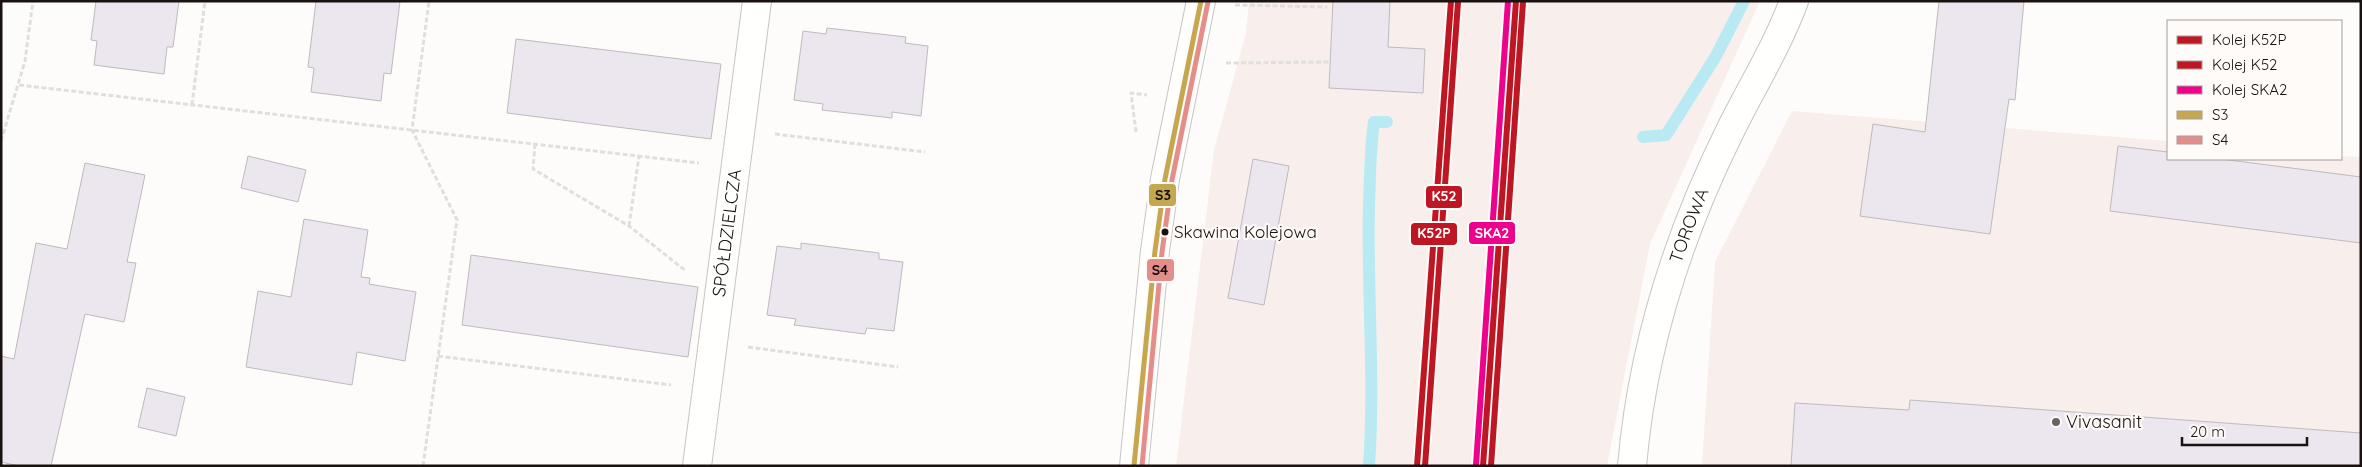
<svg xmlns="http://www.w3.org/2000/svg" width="2362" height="467" font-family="Quicksand,sans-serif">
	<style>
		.built { fill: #f8eeeb }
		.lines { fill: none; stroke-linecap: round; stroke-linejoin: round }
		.stream { stroke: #b9eaf4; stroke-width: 12 }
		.building { fill: #ece6ee; stroke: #bdbbbc }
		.minor-casing { stroke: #c8c4c2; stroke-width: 30 }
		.path { stroke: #e0dfdf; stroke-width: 3; stroke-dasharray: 5 2.5; stroke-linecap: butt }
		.minor { stroke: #fffffe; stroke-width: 28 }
		.bus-1-casing { stroke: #fffbf9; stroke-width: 9 }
		.bus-2-casing { stroke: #fffbf9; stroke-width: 9 }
		.bus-1 { stroke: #c5a750; stroke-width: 5 }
		.bus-2 { stroke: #e48e8c; stroke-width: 5 }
		.rail-1-casing { stroke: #fffbf9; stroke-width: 10 }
		.rail-2-casing { stroke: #fffbf9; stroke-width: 10 }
		.rail-3-casing { stroke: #fffbf9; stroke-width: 10 }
		.rail-1 { stroke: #be1622; stroke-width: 6 }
		.rail-2 { stroke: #be1622; stroke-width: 6 }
		.rail-3 { stroke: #ed028c; stroke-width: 6 }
		.bus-dot { fill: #191210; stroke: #fffbf9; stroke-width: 2 }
		.poi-dot { fill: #696462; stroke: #fffbf9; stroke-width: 2 }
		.labels { text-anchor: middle; stroke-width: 4.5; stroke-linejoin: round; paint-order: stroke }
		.bus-label { font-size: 17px; fill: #191210; stroke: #fffbf9; text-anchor: start }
		.street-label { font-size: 18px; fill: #191210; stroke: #fffbf9 }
		.poi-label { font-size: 18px; fill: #191210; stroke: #fffbf9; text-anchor: start }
		.line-badge { stroke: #fffbf9; stroke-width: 2 }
		.badge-label { font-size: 14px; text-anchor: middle; font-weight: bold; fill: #fff }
		.pale-badge-label { font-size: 14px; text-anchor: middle; font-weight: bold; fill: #111 }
	</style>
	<rect width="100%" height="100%" fill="#fefcfa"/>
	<!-- built -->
	<g class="built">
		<polygon points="1249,1 1760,1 1650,244 1607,466 1176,466 1214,150 1246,33"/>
		<polygon points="1792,111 2168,141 2168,159 2341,159 2341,156 2361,157 2361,466 1702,466 1715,262"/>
	</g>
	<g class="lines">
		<!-- stream -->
		<g class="stream">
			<polyline points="1643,137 1666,135 1716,56 1744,1"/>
			<path d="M1369,466C1375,379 1367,292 1369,206C1370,178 1370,150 1374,122H1387"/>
		</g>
	</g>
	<!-- building -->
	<g class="building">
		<polygon points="96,1 179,1 173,47 167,47 164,74 94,65 97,41 91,40"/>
		<polygon points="316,1 400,1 391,74 384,73 381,101 311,92 314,68 308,67"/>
		<polygon points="1333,1 1390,1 1388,47 1425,49 1423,93 1329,88"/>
		<polygon points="1939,1 2024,1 2015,100 2009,99 1990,234 1860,216 1873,124 1925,132"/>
		<polygon points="827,28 906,37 905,43 928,46 921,116 892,112 892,118 822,110 823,104 794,100 803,31 826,34"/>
		<polygon points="516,39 721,64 711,139 507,113"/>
		<polygon points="2118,146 2168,152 2168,159 2221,159 2361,177 2361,243 2110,211"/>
		<polygon points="248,156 306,170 298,202 241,188"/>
		<polygon points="1253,159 1289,166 1264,305 1228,298"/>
		<polygon points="85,163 145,175 127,262 136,263 124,322 85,314 51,466 19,466 1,462 1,356 14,359 36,243 67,249"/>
		<polygon points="304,219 368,230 361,277 370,278 369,284 416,292 405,361 357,352 352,385 246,367 258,291 291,297"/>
		<polygon points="801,243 879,253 879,259 903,262 894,331 867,328 865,334 794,325 796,319 767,315 777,246 801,249"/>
		<polygon points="471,255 698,287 688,357 462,325"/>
		<polygon points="147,388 185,397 176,436 138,427"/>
		<polygon points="1910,400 2361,433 2361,466 1791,466 1795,403 1909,410"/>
	</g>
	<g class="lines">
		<defs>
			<g id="minor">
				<path id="s1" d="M697,466L757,1"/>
				<polyline points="1134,466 1155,251 1165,179 1201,1"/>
				<path id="s2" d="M1632,466C1642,350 1677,238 1729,133C1750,90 1777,47 1794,1"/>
			</g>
		</defs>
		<!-- minor casing -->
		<use href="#minor" class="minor-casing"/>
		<!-- path -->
		<g class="path">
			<polyline points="1235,5 1327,7"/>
			<polyline points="1226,63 1330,62"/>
			<polyline points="19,85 699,163"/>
			<polyline points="192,105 205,1"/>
			<polyline points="1136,132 1131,93 1147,95"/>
			<polyline points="775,134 925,152"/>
			<polyline points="1,141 25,61 33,1"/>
			<polyline points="535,144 533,169 629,226 686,271"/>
			<polyline points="629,226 639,156"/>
			<polyline points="748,347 898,367"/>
			<polyline points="438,356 671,385"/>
			<polyline points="423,466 457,220 412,130 429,1"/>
		</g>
		<!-- minor -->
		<use href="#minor" class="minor"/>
		<defs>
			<polyline id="bus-1" points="1134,466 1155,251 1165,179 1201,1"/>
			<polyline id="bus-2" points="1142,466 1162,252 1172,180 1208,2"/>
		</defs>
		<!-- bus-1 casing -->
		<use href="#bus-1" class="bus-1-casing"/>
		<!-- bus-2 casing -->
		<use href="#bus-2" class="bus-2-casing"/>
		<!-- bus-1 -->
		<use href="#bus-1" class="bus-1"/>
		<!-- bus-2 -->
		<use href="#bus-2" class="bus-2"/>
		<defs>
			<g id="rail-1">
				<polyline points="1417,466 1451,1"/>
				<polyline points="1483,466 1516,1"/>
			</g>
			<g id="rail-2">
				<polyline points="1425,466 1458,2"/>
				<polyline points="1491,466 1523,2"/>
			</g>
			<polyline id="rail-3" points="1476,465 1508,1"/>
		</defs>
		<!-- rail-1 casing -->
		<use href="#rail-1" class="rail-1-casing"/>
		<!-- rail-2 casing -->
		<use href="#rail-2" class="rail-2-casing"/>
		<!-- rail-3 casing -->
		<use href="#rail-3" class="rail-3-casing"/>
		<!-- rail-1 -->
		<use href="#rail-1" class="rail-1"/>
		<!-- rail-2 -->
		<use href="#rail-2" class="rail-2"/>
		<!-- rail-3 -->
		<use href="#rail-3" class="rail-3"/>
	</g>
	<!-- markers -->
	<circle class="bus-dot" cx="1165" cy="232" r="4.5"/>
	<circle class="poi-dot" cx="2056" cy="422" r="5"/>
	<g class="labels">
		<!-- bus labels -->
		<g class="bus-label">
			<text x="1174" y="238">Skawina Kolejowa</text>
		</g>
		<!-- street labels -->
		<g class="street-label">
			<text dy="6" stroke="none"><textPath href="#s2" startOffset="248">TOROWA</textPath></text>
			<text dy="6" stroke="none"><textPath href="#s1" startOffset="235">SPÓŁDZIELCZA</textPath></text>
		</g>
		<!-- poi labels -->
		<g class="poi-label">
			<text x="2066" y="428">Vivasanit</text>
		</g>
	</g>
	<g class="line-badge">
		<rect x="1148" y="183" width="29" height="24" rx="5" fill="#c5a750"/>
		<rect x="1425" y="185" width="38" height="24" rx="5" fill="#be1622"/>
		<rect x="1468" y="221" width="48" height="24" rx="5" fill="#ed028c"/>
		<rect x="1410" y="222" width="48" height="24" rx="5" fill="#be1622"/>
		<rect x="1146" y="258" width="29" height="24" rx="5" fill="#e48e8c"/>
	</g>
	<g class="badge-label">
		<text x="1444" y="201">K52</text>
		<text x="1492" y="238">SKA2</text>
		<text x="1434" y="238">K52P</text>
	</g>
	<g class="pale-badge-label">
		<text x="1163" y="200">S3</text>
		<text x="1160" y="275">S4</text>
	</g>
	<!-- border -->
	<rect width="2362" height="467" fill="none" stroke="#191210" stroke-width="5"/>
	<!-- legend -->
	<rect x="2167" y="20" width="175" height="140" fill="#fffbf9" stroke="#a39e9c"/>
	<rect x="2177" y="36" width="25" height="8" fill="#be1622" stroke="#a39e9c"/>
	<text x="2212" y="45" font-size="15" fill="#191210">Kolej K52P</text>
	<rect x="2177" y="61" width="25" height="8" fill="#be1622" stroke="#a39e9c"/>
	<text x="2212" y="70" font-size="15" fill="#191210">Kolej K52</text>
	<rect x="2177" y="86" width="25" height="8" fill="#ed028c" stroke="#a39e9c"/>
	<text x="2212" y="95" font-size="15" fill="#191210">Kolej SKA2</text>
	<rect x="2177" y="111" width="25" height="8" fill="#c5a750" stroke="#a39e9c"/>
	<text x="2212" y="120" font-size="15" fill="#191210">S3</text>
	<rect x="2177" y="136" width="25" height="8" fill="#e48e8c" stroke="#a39e9c"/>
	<text x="2212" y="145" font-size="15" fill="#191210">S4</text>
	<!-- scale -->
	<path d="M2182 437v8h125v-8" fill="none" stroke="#191210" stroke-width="2.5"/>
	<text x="2190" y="437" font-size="15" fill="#191210" stroke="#fffbf9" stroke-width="4" paint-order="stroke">20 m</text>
</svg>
